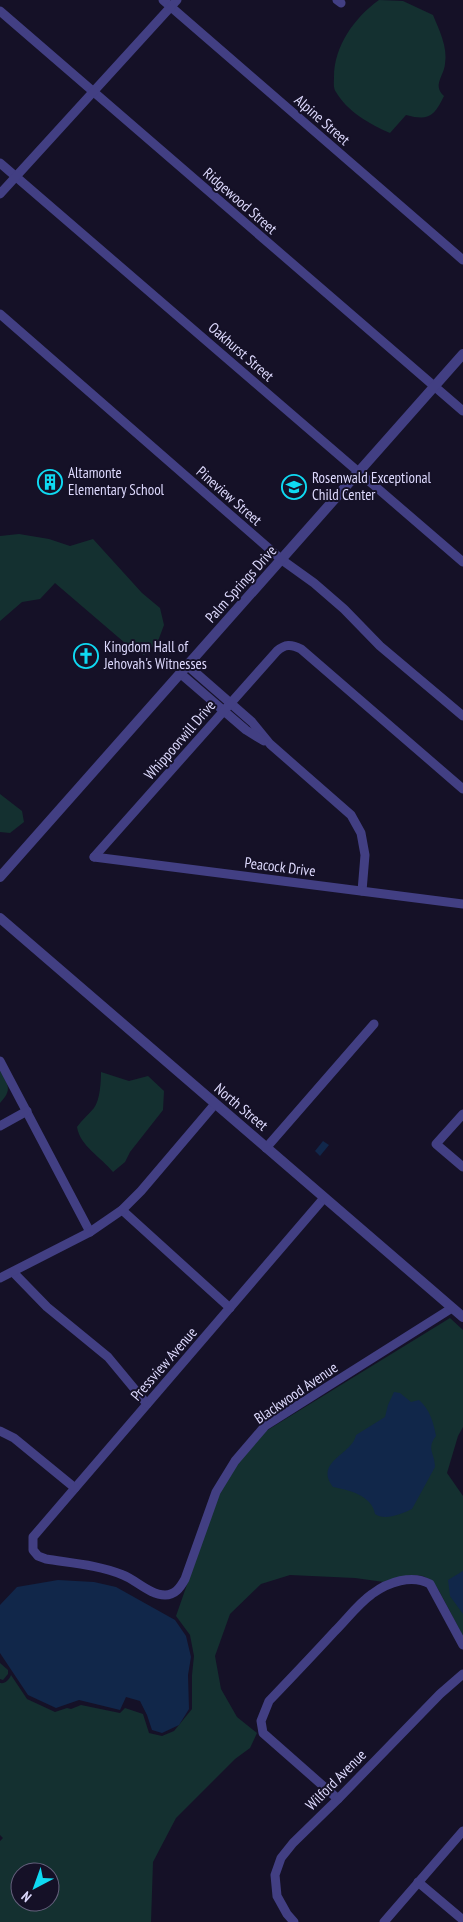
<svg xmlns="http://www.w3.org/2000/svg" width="463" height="1922" font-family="'PT Sans Narrow',sans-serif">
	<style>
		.green { fill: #143030; fill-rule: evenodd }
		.water { fill: #11274a }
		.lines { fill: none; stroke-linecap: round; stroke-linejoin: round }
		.minor { stroke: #423f83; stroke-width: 9 }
		.tertiary { stroke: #423f83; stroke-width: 10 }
		.labels { text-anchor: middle; stroke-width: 4; stroke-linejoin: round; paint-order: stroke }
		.street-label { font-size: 15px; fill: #ddd9fd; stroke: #151127 }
		.poi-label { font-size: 15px; fill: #ddd9fd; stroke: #151127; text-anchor: start }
	</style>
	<rect width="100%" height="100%" fill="#151127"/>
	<!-- green -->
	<g class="green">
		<path d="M379,0L403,1L433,15C439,30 448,47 445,64C444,76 432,85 444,96C434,117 428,121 406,115L390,133C369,124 347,111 336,92C333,88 334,82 334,77C334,46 355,17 379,0Z"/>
		<polygon points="19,534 49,539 70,546 93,539 142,593 160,608 164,625 158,641 144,655 125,643 55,583 40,599 22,602 0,621 0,536"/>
		<polygon points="0,794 22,811 24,822 10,833 0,832"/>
		<path d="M0,1070C8,1086 13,1089 0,1103Z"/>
		<path d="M101,1072L129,1081L148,1076L164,1091L163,1110L130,1152L125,1162L113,1172C101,1157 80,1146 77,1127C82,1120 88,1115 94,1108C100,1100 101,1082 101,1072Z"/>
		<path d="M450,1318L463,1330V1427L458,1436L447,1473L463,1496V1636L438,1589L432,1581L423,1576L413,1575L400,1577L384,1582L355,1578L290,1575L261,1584L230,1614L215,1656L221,1689L237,1717L257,1733L250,1748L235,1759L176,1818L153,1862L151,1922H0V1841L3,1838L0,1835V1683C5,1684 9,1680 11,1675L27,1699L55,1712L67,1708L71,1709L81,1705L120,1713L125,1708L143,1714L149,1733L162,1736L174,1731L192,1709V1675L194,1656L190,1635L176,1616L219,1493L237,1464L266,1431ZM20,1872H50V1902H20Z"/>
		<polygon points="0,1663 8,1670 8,1674 3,1680 0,1679"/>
	</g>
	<!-- water -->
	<g class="water">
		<polygon points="323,1141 329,1145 320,1156 315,1151"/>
		<path d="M394,1392L400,1393L411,1402L419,1400C430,1410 433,1421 436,1436C426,1449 435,1453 435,1467L412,1509C402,1514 384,1521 375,1514C372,1495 348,1490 333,1487C314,1461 352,1455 356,1435L385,1417L388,1405Z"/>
		<polygon points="463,1571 463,1614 450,1596 448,1580"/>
		<polygon points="58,1580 94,1582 116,1587 175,1620 186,1636 191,1657 188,1675 189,1709 179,1725 162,1733 152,1730 147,1715 140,1701 126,1697 120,1710 79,1700 56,1708 28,1695 0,1653 0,1605 17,1587"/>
	</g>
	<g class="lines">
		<!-- minor -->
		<g class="minor">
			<polyline points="163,0 463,260"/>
			<polyline points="337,0 341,3"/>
			<polyline points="0,11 463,411"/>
			<polyline points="0,163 463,562"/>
			<polyline points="0,194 177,0"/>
			<polyline points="0,314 282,560 314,583 344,609 380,646 463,716"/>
			<polyline points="188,666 252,722 270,744 351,815 361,833 365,855 362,891"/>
			<polyline points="181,674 246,730 264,741"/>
			<path d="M94,857L277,651C285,644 291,644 301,649L463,789"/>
			<polyline points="94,857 463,904"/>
			<polyline points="0,1061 90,1232"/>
			<polyline points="463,1114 436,1144 463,1167"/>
			<polyline points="0,1126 27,1111"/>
			<polyline points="266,1148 374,1024"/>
			<path d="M324,1198L33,1537V1550L38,1556L46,1559C71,1563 99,1565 123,1575C136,1580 150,1595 165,1595C175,1595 180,1588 185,1579L216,1492L235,1461L265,1426L452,1308"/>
			<polyline points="122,1210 230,1308"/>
			<polyline points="13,1272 47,1307 108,1357 147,1404"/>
			<polyline points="0,1278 90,1232 122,1210 141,1191 215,1104"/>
			<polyline points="0,1431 14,1438 75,1488"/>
			<path d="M338,1799L263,1733L261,1721L269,1701C291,1678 313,1655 335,1631C347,1619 358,1604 372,1594C388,1582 412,1574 430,1584L463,1645"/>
			<polyline points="418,1882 463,1920"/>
			<polyline points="294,1922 287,1914 277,1896 275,1875 281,1858 293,1843 338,1799 440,1694 463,1674"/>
			<polyline points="384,1922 463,1831"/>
		</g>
		<!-- tertiary -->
		<g class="tertiary">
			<polyline points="0,877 463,354"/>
			<polyline points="0,918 463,1317"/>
		</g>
	</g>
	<!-- icons -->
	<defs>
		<symbol id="building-ring" viewBox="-11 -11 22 22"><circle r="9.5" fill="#151127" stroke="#0fdaf2" stroke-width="1.5"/><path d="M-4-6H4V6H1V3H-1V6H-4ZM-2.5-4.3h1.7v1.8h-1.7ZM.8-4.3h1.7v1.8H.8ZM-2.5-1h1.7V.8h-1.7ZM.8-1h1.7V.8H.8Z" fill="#0fdaf2"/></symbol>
		<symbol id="school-ring" viewBox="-11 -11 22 22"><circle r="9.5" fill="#151127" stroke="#0fdaf2" stroke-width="1.5"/><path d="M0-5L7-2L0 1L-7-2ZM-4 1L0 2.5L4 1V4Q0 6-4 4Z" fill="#0fdaf2"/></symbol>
		<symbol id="church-ring" viewBox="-11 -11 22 22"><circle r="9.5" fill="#151127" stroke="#0fdaf2" stroke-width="1.5"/><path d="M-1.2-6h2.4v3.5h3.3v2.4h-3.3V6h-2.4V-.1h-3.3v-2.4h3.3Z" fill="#0fdaf2"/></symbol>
	</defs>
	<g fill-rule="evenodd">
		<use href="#building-ring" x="36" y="468" width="28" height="28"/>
		<use href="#school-ring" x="280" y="473" width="28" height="28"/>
		<use href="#church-ring" x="72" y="642" width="28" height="28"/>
	</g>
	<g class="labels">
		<!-- street labels -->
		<g class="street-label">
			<text transform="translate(322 120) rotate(41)" y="5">Alpine Street</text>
			<text transform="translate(240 201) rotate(41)" y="5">Ridgewood Street</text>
			<text transform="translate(241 352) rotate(41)" y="5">Oakhurst Street</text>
			<text transform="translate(229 496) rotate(41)" y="5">Pineview Street</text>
			<text transform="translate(241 584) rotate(-48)" y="5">Palm Springs Drive</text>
			<text transform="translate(180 740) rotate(-49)" y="5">Whippoorwill Drive</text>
			<text transform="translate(280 867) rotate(7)" y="5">Peacock Drive</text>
			<text transform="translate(241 1107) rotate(40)" y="5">North Street</text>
			<text transform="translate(164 1364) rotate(-49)" y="5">Pressview Avenue</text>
			<text transform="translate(296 1393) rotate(-34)" y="5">Blackwood Avenue</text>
			<text transform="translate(336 1780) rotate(-45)" y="5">Wilford Avenue</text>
		</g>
		<!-- poi labels -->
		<g class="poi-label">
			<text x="68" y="478">Altamonte<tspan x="68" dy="17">Elementary School</tspan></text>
			<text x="312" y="483">Rosenwald Exceptional<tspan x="312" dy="17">Child Center</tspan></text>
			<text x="104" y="652">Kingdom Hall of<tspan x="104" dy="17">Jehovah's Witnesses</tspan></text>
		</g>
	</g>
	<!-- north arrow -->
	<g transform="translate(35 1887) rotate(221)"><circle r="24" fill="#151127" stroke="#65617d"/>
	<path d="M0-4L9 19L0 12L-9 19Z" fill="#0fdaf2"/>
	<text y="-8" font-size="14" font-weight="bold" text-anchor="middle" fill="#ddd9fd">N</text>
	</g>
</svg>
